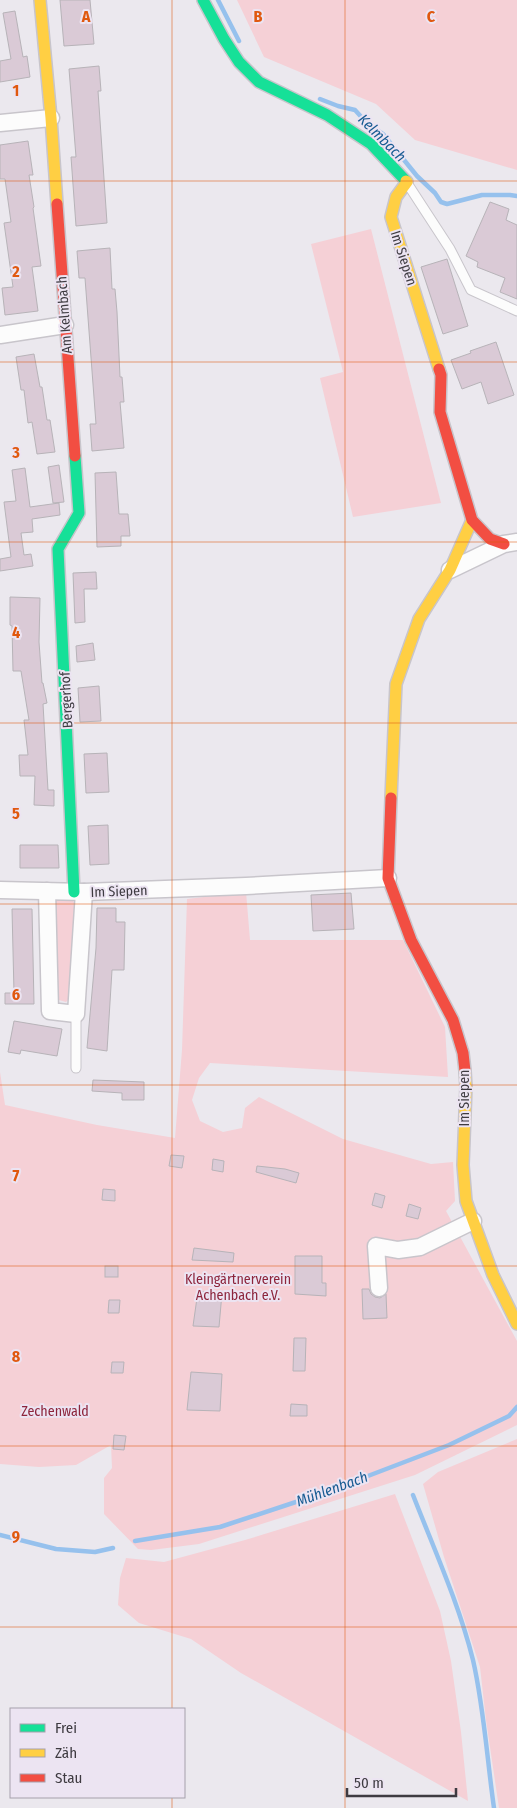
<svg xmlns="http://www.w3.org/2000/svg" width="517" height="1808" font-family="'Fira Sans Condensed',sans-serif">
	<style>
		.green { fill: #f5d0d6 }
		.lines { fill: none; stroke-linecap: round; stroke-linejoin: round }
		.stream { stroke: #96c1ed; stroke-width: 4.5 }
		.building { fill: #dacad6; stroke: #b7b3b8 }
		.lane-casing { stroke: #c8c5cb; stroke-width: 11 }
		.street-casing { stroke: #c8c5cb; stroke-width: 19 }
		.fast-casing { stroke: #c8c5cb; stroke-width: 14 }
		.slow-casing { stroke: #c8c5cb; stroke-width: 14 }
		.jam-casing { stroke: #c8c5cb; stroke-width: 14 }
		.lane { stroke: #fcfcfc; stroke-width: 9 }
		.street { stroke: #fcfcfc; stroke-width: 16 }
		.fast { stroke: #16e098; stroke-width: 11 }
		.slow { stroke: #ffcf43; stroke-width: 11 }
		.jam { stroke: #f24e42; stroke-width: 11 }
		.grid { fill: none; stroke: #e0580f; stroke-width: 1; stroke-opacity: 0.55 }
		.labels { text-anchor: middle; stroke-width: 4; stroke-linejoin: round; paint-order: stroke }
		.street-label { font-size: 14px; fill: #3e3b41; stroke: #ece4f2 }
		.park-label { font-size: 14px; fill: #8d253c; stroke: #ece4f2 }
		.water-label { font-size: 15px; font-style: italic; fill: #175b92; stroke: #ece4f2 }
		.grid-label { font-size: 16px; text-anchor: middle; font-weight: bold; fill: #e0580f; stroke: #ece4f2; stroke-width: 4; stroke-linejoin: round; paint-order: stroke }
	</style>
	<rect width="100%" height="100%" fill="#ebe8ee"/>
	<!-- green -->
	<g class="green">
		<polygon points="237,0 517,0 517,170 415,140 376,104 264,57"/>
		<polygon points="371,229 441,503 353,517 320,378 343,372 311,244"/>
		<polygon points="246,892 250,940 403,940 445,1027 448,1077 210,1063 199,1078 192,1100 200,1121 223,1132 242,1128 245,1108 259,1097 343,1139 431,1164 453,1162 455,1201 446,1211 517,1341 517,1425 415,1475 199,1544 151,1550 138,1549 104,1514 104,1478 112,1468 111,1445 76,1465 39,1467 0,1464 0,1072 5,1105 97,1125 175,1138 182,1050 187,899"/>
		<polygon points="60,899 73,901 77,907 71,997 66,1002 59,1000 56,995 54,902"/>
		<polygon points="517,1439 517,1808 499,1808 486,1720 480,1667 444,1557 423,1484 438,1472"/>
		<polygon points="395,1494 440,1611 451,1661 461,1732 468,1801 241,1673 191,1639 139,1623 118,1605 120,1578 126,1558 164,1562 245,1540"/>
	</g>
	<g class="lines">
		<!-- stream -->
		<g class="stream">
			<polyline points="218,0 239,41"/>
			<polyline points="320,99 338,106 355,110 365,121 383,134 417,176 435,193 441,202 447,204 482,195 510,195 517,196"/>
			<path d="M413,1495C434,1549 459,1604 473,1660C484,1708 487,1759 494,1808"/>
			<polyline points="0,1535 56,1549 95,1552 113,1548"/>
			<polyline points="135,1541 220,1527 326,1492 449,1445 509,1416 517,1407"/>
		</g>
	</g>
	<!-- building -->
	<g class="building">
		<polygon points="60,0 90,0 94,44 64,46"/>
		<polygon points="15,11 23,57 27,56 30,77 0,82 0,61 11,59 3,13"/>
		<polygon points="99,66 101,91 98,91 107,223 76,226 71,157 76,157 69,69"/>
		<polygon points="28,141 33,175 29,175 34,207 33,208 41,266 32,267 38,311 5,315 2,288 13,287 4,223 11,222 5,179 0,179 0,145"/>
		<polygon points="490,202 509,209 506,220 517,225 517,299 500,292 505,278 477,267 478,262 466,256"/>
		<polygon points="110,248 112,289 115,289 117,312 120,377 122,377 124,402 120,402 124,448 92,451 90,424 96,424 85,278 79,278 77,251"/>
		<polygon points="447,259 468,326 443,334 421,267"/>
		<polygon points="496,342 514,395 488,404 481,382 462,389 451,360 471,353 470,351"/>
		<polygon points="34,354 40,387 42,387 47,420 50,420 55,452 37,454 32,422 28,423 24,390 21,390 16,357"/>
		<polygon points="59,465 64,502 53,503 48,467"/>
		<polygon points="25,468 30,507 59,503 60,515 32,519 33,532 21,533 24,555 31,554 33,566 0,571 0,559 11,557 4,502 16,501 12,470"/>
		<polygon points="116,472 119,514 128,514 130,536 121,536 121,546 97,547 95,473"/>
		<polygon points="96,572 97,589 84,589 85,622 75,623 73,573"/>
		<polygon points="10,597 40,598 39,642 42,683 43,683 47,703 43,704 48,790 54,790 54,806 34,805 35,776 20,776 19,755 28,755 24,720 29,720 21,671 13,671 12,626 10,625"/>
		<polygon points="93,643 95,660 77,662 76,646"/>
		<polygon points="99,686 101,721 80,722 78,688"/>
		<polygon points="107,753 109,792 86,793 84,754"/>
		<polygon points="108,825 109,864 90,865 88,826"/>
		<polygon points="20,845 58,845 59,868 20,868"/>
		<polygon points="351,893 354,929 313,931 311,895"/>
		<polygon points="97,908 116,908 116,922 125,922 124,970 112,970 107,1051 87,1048 96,948"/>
		<polygon points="12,909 32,909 34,1004 5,1004 5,993 14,993"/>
		<polygon points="14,1021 62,1029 57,1056 21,1050 20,1054 8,1052"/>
		<polygon points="93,1080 144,1082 144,1100 122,1100 122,1093 92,1091"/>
		<polygon points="171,1155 184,1156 182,1168 169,1166"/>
		<polygon points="213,1159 224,1161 223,1172 212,1170"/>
		<polygon points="257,1166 285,1169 299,1173 296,1183 256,1172"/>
		<polygon points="103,1189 115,1190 115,1201 102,1200"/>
		<polygon points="375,1193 385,1196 382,1208 372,1205"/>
		<polygon points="409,1204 421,1208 418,1219 406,1216"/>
		<polygon points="194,1248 234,1253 233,1262 192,1260"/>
		<polygon points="295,1256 322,1256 322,1283 326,1283 326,1296 295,1294"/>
		<rect x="105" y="1266" width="13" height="11"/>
		<polygon points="362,1289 369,1289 371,1294 375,1297 380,1298 386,1294 387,1318 363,1319"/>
		<polygon points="198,1291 222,1293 219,1327 193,1326"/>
		<polygon points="109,1300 120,1300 119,1313 108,1313"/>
		<polygon points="294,1338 306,1338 305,1371 293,1371"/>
		<polygon points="112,1362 124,1362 123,1373 111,1373"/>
		<polygon points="191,1372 222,1374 220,1411 187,1410"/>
		<polygon points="291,1404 307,1405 307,1416 290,1416"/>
		<polygon points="114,1435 126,1436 124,1450 113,1449"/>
	</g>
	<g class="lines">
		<defs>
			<g id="lane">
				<polyline points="407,183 450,249 471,290 517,311"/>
				<polyline points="76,1068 76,1014"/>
			</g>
			<g id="street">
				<polyline points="0,123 51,118"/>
				<polyline points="0,335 65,325"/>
				<polyline points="450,570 504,544 517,542"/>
				<polyline points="0,890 84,892 246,886 388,878"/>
				<polyline points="47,891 50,1011 76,1014 84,892"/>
				<polyline points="379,1288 376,1246 398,1250 420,1247 473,1221"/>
			</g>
			<g id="fast">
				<polyline points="203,0 224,39 239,62 259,82 327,115 371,144 406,181"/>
				<polyline points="74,892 58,549 79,513 75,456"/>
			</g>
			<g id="slow">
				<polyline points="40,0 51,118 57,204"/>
				<polyline points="406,181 407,182 396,197 391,217 439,369"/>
				<polyline points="391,798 396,684 419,619 450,570 472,520"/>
				<polyline points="465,1071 466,1087 463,1165 466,1201 493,1275 517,1324"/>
			</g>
			<g id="jam">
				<polyline points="57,204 75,456"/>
				<polyline points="439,369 441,375 440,412 472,520 490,539 504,544"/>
				<polyline points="391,798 388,878 411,940 453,1020 463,1053 465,1071"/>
			</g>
		</defs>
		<!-- lane casing -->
		<use href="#lane" class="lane-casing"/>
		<!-- street casing -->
		<use href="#street" class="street-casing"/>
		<!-- fast casing -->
		<use href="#fast" class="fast-casing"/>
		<!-- slow casing -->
		<use href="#slow" class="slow-casing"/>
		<!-- jam casing -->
		<use href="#jam" class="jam-casing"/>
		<!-- lane -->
		<use href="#lane" class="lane"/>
		<!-- street -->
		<use href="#street" class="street"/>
		<!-- fast -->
		<use href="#fast" class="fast"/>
		<!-- slow -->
		<use href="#slow" class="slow"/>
		<!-- jam -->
		<use href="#jam" class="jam"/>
	</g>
	<!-- grid -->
	<path class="grid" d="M172,0V1709M345,0V1808M0,181H517M0,362H517M0,542H517M0,723H517M0,904H517M0,1085H517M0,1266H517M0,1446H517M0,1627H517M172,1797V1808"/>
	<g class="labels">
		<!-- street labels -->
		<g class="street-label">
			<text transform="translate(404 258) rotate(72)" y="5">Im Siepen</text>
			<text transform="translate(64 315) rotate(-94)" y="5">Am Kelmbach</text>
			<text transform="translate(66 700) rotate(-93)" y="5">Bergerhof</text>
			<text transform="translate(119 891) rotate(-2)" y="5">Im Siepen</text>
			<text transform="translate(464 1098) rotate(-90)" y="5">Im Siepen</text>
		</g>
		<!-- park labels -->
		<g class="park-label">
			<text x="238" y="1284">Kleingärtnerverein<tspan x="238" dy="16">Achenbach e.V.</tspan></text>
			<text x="55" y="1416">Zechenwald</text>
		</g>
		<!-- water labels -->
		<g class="water-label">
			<text transform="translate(382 138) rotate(45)" y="5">Kelmbach</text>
			<text transform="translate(332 1489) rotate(-20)" y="5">Mühlenbach</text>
		</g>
	</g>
	<g class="grid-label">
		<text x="86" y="22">A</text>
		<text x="258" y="22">B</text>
		<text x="431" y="22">C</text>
		<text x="16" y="96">1</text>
		<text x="16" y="277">2</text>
		<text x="16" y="458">3</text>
		<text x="16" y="638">4</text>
		<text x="16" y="819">5</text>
		<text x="16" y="1000">6</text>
		<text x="16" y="1181">7</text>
		<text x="16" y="1362">8</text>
		<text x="16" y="1542">9</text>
	</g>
	<!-- legend -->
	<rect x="10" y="1708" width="175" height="90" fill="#ece4f2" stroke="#a6a0ab"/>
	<rect x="20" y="1724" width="25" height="8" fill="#16e098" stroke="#a6a0ab"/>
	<text x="55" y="1733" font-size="15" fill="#3e3b41">Frei</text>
	<rect x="20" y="1749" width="25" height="8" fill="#ffcf43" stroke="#a6a0ab"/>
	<text x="55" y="1758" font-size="15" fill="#3e3b41">Zäh</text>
	<rect x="20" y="1774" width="25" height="8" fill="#f24e42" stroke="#a6a0ab"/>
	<text x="55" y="1783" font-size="15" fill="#3e3b41">Stau</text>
	<!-- scale -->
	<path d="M347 1788v8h109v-8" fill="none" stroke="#3e3b41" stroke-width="2.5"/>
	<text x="354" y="1788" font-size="15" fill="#3e3b41" stroke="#ece4f2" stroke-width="4" paint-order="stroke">50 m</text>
</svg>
